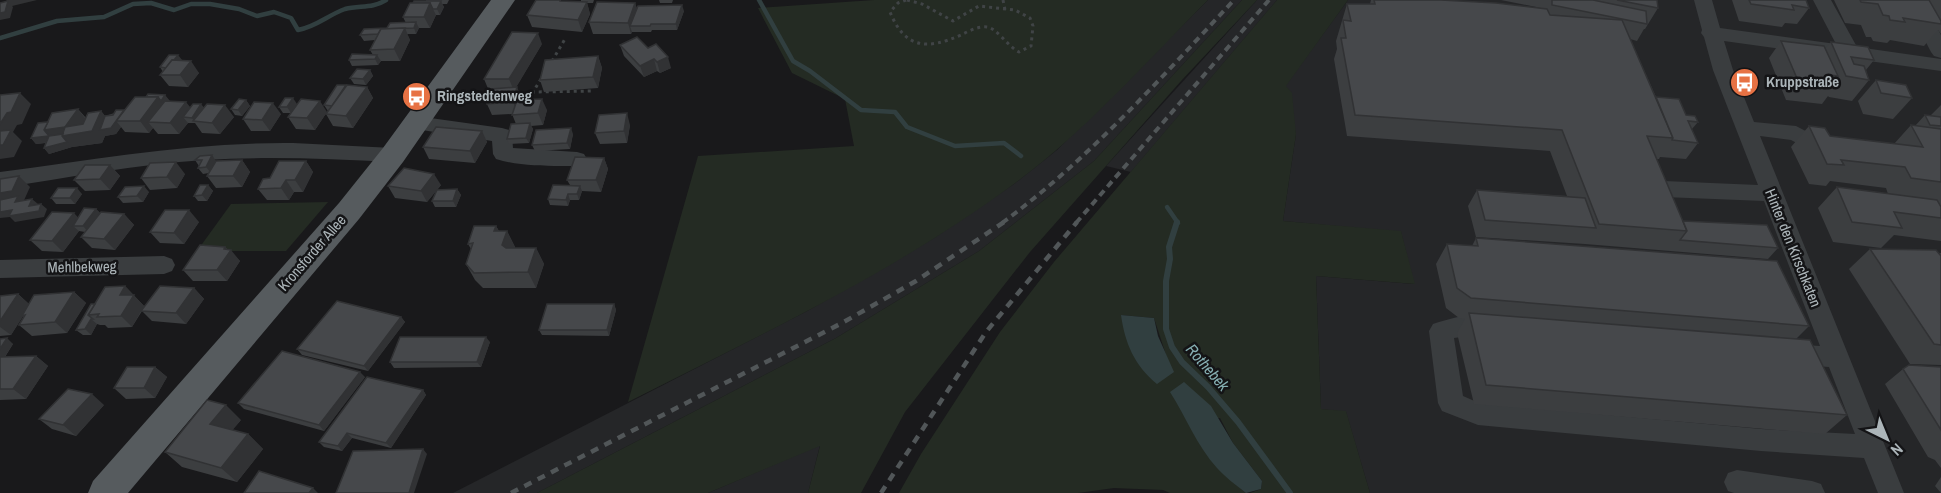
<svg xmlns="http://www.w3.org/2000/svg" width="1941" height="493" font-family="'Archivo Narrow',sans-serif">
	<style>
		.built { fill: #252628 }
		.green { fill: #242b23; fill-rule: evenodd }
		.water { fill: #313f40 }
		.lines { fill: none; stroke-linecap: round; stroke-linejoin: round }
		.stream-far1 { stroke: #313f40; stroke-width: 4.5 }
		.stream { stroke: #313f40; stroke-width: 6 }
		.path { stroke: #404446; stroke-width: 3; stroke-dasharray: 3 4; stroke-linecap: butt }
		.minor { fill: #3a3d3f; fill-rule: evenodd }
		.major { fill: #565b5e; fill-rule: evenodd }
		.rail-far1 { stroke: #515658; stroke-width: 4; stroke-dasharray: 7 5; stroke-linecap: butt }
		.rail { stroke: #515658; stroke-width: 4.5; stroke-dasharray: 8 7; stroke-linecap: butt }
		.wall { fill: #3c3e40 }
		.shaded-wall { fill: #313234 }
		.building { fill: #46484b; stroke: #313234; stroke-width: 1.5 }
		.labels { text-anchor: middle; stroke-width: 5; stroke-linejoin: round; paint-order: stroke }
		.poi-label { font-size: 15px; font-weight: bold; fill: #acb5b9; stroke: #141416; text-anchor: start }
		.street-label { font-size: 15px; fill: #acb5b9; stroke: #141416 }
		.water-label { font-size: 16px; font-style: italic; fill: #85aeb2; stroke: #141416 }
	</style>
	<rect width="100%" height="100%" fill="#19191b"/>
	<!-- built -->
	<g class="built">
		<polygon points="1208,0 1242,0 1094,161 979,251 836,338 537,493 453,493 809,310 934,238 1014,184 1057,150"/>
		<polygon points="1257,0 1277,0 1131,172 1106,166"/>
		<polygon points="1348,0 1941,0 1941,493 1370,493 1346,412 1321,409 1316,276 1414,284 1401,232 1283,221 1296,134 1285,86"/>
		<polygon points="820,445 808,493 708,493"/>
	</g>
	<!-- green -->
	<g class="green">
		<path d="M874,0H1208C1146,62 1085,132 1014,184C895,272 759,336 628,402L698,156L854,146L845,99L792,73L758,8Z"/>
		<polygon points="1242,0 1257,0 1181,81 1030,252 905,412 861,493 808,493 820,446 708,493 537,493 836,338 979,251 1094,161"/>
		<path d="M1277,0H1348L1286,86L1292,93L1296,134L1283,221L1401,231L1415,284L1316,276L1321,409L1346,411L1370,493H1250L1261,489L1262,481L1233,443L1220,418H1187C1203,453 1216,468 1246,493H1170L1163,490L1114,488L1078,493H899L921,454L1000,332L1054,262ZM1121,315L1154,318L1167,358Z"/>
		<polygon points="328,202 286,251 197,251 231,204"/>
	</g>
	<!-- water -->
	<g class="water">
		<path d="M1121,315L1154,318L1158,336L1174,372L1157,384C1134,365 1125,343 1121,315Z"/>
		<path d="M1184,382L1211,406L1233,443L1262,481L1261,489L1246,493C1236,485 1225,477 1217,468C1197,446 1186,417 1170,392Z"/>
	</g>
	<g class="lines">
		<!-- stream-far1 -->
		<g class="stream-far1">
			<polyline points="759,0 793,61 810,71 861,110 895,112 907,127 955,146 1004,143 1021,156"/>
			<path d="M0,38L57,21L104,17L133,4L151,3L174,10L191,4H210L239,9L257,16L274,12L291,18L298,30C316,27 328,15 345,9C360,5 372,9 386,0"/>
			<polyline points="1167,207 1178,223"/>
		</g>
		<!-- stream -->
		<polyline class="stream" points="1177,222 1169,247 1170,259 1166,281 1166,329 1172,347 1182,362 1208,387 1238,422 1290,493"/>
		<!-- path -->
		<g class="path">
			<path d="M906,0L898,3L890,12C905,49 927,50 961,35C969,31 978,26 987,27C997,28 1007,46 1019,52L1031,46L1033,26L1030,18L1015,10L979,6L953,21L922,4L907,0"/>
			<polyline points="1003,0 1005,10"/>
			<polyline points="552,61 565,39"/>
			<polyline points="541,79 533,92 594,91"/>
		</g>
		<!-- minor -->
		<g class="minor">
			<path d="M1694,0H1712L1720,28L1836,44L1813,0H1831L1857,47L1941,59V71L1724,41L1733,70L1754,122L1796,126L1823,140L1834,143L1837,148L1834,153L1818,154L1791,140L1760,136L1904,493H1878L1864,458L1761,451L1478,425L1442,411L1438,403L1429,331L1433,324C1453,317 1477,311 1497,318L1501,325L1497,332L1454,338L1463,396L1479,403L1761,429L1855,434L1829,367L1788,364L1779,361L1776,354L1779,347L1788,344L1820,346L1764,201L1664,197L1656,195L1653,189L1656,183L1664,181L1758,185L1713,70L1704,37L1701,33L1702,30Z"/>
			<polygon points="1904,0 1922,0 1941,35 1941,58 1934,56 1931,52"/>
			<path d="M416,116L502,128L509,130L512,135L513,148L577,152L584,154L587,159L584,164L577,166C550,166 522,167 496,159L493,154L492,141L409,128L406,123L409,118Z"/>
			<path d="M293,143L393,148L400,150L403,155L400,160L393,162C330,159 268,156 205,160C136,164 68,178 0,188V172C98,159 194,142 293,143Z"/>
			<polygon points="164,256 172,259 175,265 172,271 164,274 0,278 0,260"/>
			<polygon points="1737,470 1812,481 1821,484 1825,493 1734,493 1728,491 1724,482 1728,473"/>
		</g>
		<!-- major -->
		<polygon class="major" points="491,0 515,0 403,162 359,219 128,493 88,493 93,481 339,203 383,148"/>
		<!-- rail-far1 -->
		<g class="rail-far1">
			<path d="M1002,223C1089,159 1160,79 1234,0"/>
			<polyline points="1076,223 1269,0"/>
		</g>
		<!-- rail -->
		<g class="rail">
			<polyline points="511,493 842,323 916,281 1004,222"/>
			<polyline points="881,493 986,332 1077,222"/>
		</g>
	</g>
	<!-- wall -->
	<g class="wall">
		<polygon points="426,0 449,0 447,4 442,4 444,7 440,15 436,15 430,28 419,28 416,34 407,34 410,40 400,61 381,61 378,65 352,66 349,60 373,55 370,50 375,40 364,41 360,35 406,23 403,17 426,1"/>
		<polygon points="536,0 561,0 561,1 581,2 581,0 594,0 593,3 587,3 590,14 582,32 532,27 527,15"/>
		<polygon points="659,0 673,0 672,3 660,3"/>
		<polygon points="1371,0 1441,0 1541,8 1501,0 1657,0 1658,8 1645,29 1644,29 1637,41 1630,39 1656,97 1698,122 1692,129 1698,143 1686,159 1660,157 1659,159 1656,159 1683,221 1778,248 1768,259 1585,244 1476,237 1468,206 1477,190 1567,196 1550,151 1347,136 1334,59 1337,49 1336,41 1347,4 1370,4"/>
		<polygon points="1732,0 1806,0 1809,8 1797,24 1785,23 1782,27 1739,21"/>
		<polygon points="1834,0 1941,0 1941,34 1938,30 1924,46 1890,40 1887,43 1873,41 1871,37 1866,37 1861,25 1845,23"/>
		<polygon points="635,3 637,9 684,11 677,30 652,30 651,32 632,32 631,34 593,34 589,22"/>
		<polygon points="1781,41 1825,49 1831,42 1874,60 1866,70 1869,80 1852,101 1829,97 1828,96 1822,104 1786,100 1769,58"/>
		<polygon points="542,44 516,87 522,100 547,110 543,125 531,126 533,129 529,143 509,144 507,139 516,124 512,114 492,115 487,104 491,91 489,91 484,79"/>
		<polygon points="620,45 648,48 671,68 660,73 657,71 644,77 624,56"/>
		<polygon points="598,56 602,68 598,88 544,92 540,80"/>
		<polygon points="182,61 199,73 188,87 169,86 160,75 163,72 160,67"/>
		<polygon points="370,70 373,76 366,85 354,84 350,78"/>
		<polygon points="1876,80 1912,98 1893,119 1863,114 1858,101"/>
		<polygon points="346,86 367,87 373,98 353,128 333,126 326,114 328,111 324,105"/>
		<polygon points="165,95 169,101 190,108 204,108 234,117 220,134 202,133 195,123 188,123 179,134 158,134 153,128 149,133 125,132 121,127 116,134 105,136 102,143 72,147 49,154 44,148 46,143 36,144 31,138 48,122 78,109 86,118 101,111 105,116 124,110 146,97"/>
		<polygon points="246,100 250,106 242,116 235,115 231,109"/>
		<polygon points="297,104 291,113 327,112 315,130 296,129 288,117 291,113 283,113 279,107"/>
		<polygon points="1941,105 1941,205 1939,205 1941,207 1941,241 1894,235 1881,248 1833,242 1818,208 1837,187 1888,194 1886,188 1830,181 1826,186 1809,184 1791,147 1809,126 1830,136 1894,144 1911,125 1915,126 1925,115 1931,115"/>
		<polygon points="281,114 270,131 251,131 243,119"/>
		<polygon points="630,125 627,143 600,144 595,133"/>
		<polygon points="482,131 487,142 475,163 429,159 423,147"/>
		<polygon points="573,134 570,149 535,151 532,145"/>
		<polygon points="200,156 216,161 242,160 250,172 242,187 216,188 207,176 209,173 203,174 198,168 199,166 195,160"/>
		<polygon points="604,158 608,169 601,192 582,191 579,200 570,200 568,206 550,205 548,199 570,185 567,180"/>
		<polygon points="306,161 313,172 303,192 294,192 289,200 267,200 258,189 270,178"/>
		<polygon points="110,165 120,176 110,190 85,191 74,180"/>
		<polygon points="185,174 177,188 150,190 141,178"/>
		<polygon points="208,185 213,191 207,201 198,201 194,196"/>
		<polygon points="441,185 437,190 457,189 461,195 456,207 435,207 432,201 436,191 427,202 395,198 388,186"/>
		<polygon points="149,192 143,202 123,203 118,197"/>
		<polygon points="82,194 75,204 56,204 51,198"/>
		<polygon points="96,209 100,213 124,214 134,225 115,250 92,248 81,237 85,232 79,231 63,252 42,251 30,240"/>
		<polygon points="199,222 184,244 160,243 150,232"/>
		<polygon points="496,226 499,231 507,231 515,247 515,248 536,248 544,264 536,288 483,288 475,280 466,264 471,249 468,244"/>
		<polygon points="1476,238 1809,326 1796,339 1847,415 1825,434 1474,404 1457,333 1465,319 1459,318 1446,308 1436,264 1447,244 1472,246"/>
		<polygon points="225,247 240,261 227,281 193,281 183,270"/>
		<polygon points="1870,249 1941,253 1941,365 1910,364 1849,269"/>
		<polygon points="125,286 144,306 194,288 204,299 186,324 152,321 142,311 132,327 108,328 105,325 100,325 97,324 91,335 83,335 76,330 95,304"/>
		<polygon points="74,292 86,303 67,333 32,336 19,325 24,317 23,316 11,335 0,336 0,296 18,294 29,304"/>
		<polygon points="614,304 616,310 609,336 542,335 539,330"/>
		<polygon points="401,317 405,322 368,371 302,355 297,349"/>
		<polygon points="0,339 13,344 5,357 36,356 48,366 26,399 0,400"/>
		<polygon points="490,342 481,367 394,368 390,362"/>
		<polygon points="155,367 167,377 155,398 126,399 114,388"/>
		<polygon points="1941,367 1941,468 1935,460 1928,457 1885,384 1903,369"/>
		<polygon points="365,377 324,431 244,409 238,403"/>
		<polygon points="423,390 426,395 391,448 352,438 342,451 324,447 319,442"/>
		<polygon points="104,405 76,436 52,429 39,419"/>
		<polygon points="241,420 232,430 248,434 263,449 237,482 182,467 165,452"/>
		<polygon points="1941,477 1941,493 1935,486"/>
	</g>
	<!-- shaded-wall -->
	<g class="shaded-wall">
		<polygon points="6,0 37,0 12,6 13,7 10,18 0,20 0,13 8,2"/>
		<polygon points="441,1 444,7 440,15 437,9"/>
		<polygon points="587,2 590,14 582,32 578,20"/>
		<polygon points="430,3 436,15 430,28 424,17"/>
		<polygon points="635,3 639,14 630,26 632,32 631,34 628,23"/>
		<polygon points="682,5 684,11 677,30 676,24"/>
		<polygon points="416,22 419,28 416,34 414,28"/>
		<polygon points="405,28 410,40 400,61 394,49"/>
		<polygon points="538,33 542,44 514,91 509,79"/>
		<polygon points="178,55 183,61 169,68"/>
		<polygon points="377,55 381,61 378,65 375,59"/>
		<polygon points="598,56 602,68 598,88 593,77"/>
		<polygon points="668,57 671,68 660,73 657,62"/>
		<polygon points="654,59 657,71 644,77 640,66"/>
		<polygon points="191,61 199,73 188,87 180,75"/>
		<polygon points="370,70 373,76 366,85 363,79"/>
		<polygon points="367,87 373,98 353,128 346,116"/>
		<polygon points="517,87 522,99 518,114 513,102"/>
		<polygon points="20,93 31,104 22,124 17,125 13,132 22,141 14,157 0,159 0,124"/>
		<polygon points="165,95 170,101 165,107 148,122 153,128 149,133 140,121 158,97"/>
		<polygon points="293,98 297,104 291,113 287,107"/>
		<polygon points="542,99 547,110 543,125 538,113"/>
		<polygon points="246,100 250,106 242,116 238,110"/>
		<polygon points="320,101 327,112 315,130 307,118"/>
		<polygon points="186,102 195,113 201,104 206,110 195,122 192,118 183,117 188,123 179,134 170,123"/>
		<polygon points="273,103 281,114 270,131 262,120"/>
		<polygon points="225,105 234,117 220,134 212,123"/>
		<polygon points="78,109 87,121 101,111 110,122 117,122 121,127 116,134 105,136 102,143 72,147 49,154 44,148 65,140 36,144 31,138"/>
		<polygon points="627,113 630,125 627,143 624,131"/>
		<polygon points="530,123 533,129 529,143 526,138"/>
		<polygon points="571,128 573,134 570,149 567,143"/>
		<polygon points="482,131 487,142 475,163 470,151"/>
		<polygon points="212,155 216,161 211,173 206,167"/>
		<polygon points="604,158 608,169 601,192 596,180"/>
		<polygon points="242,160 250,172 242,187 233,176"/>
		<polygon points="306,161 313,172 303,192 295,180"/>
		<polygon points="176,162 185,174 177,188 167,177"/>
		<polygon points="110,165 120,176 110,190 100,179"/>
		<polygon points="434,174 441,185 427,202 421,191"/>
		<polygon points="19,176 30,187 21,207 0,206 0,193"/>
		<polygon points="286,180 294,192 289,200 281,188"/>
		<polygon points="208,185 213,191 207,201 202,195"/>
		<polygon points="144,186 149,192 143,202 137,196"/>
		<polygon points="580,186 582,191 579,200 577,194"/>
		<polygon points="77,188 82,194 75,204 70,198"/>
		<polygon points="457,189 461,195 456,207 453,201"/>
		<polygon points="568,194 570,200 568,206 566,200"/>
		<polygon points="32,199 38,204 29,206"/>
		<polygon points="41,204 47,209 44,217 15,222 10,217 0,218 0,212"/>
		<polygon points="96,209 102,215 88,232 83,226 73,226 79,231 63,252 52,241 74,213 84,224"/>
		<polygon points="189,210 199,222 184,244 174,233"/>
		<polygon points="124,214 134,225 115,250 104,239"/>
		<polygon points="496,226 504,240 507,231 515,247 510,261 494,231"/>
		<polygon points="225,247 229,252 231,250 240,261 227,281 217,270"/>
		<polygon points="536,248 544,264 536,288 528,272"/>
		<polygon points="125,286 144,306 132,327 121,316 120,295"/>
		<polygon points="194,288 204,299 186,324 176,313"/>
		<polygon points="74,292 86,303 67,333 55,322"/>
		<polygon points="18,294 30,305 22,316 23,316 11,335 0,327 0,321"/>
		<polygon points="614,304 616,310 609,336 607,330"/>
		<polygon points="401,317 405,322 368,371 364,366"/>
		<polygon points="91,319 97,324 91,335 85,329"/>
		<polygon points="486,337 490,342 481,367 477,362"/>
		<polygon points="7,338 13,344 0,364 0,349"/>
		<polygon points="36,356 48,366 26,399 13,389"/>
		<polygon points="155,367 167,377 155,398 144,388"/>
		<polygon points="360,372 365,377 324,431 319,425"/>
		<polygon points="423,390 426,395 391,448 386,443"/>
		<polygon points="92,394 104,405 76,436 63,425"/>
		<polygon points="226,405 241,420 225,439 210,424"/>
		<polygon points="347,433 352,438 342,451 338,446"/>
		<polygon points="248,434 263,449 237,482 221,468"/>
		<polygon points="423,449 427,454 414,493 409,493"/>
		<polygon points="313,488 318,493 309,493"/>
	</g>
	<!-- building -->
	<g class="building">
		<polygon points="536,0 560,0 560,1 587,2 578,20 527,15"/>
		<polygon points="1374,0 1441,0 1496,3 1547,9 1550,15 1622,20 1673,138 1647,136 1687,231 1599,224 1562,130 1355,115 1341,38 1346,38 1343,20 1351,21 1347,4 1375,4"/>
		<polygon points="1552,0 1593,0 1646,11 1647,24 1552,5"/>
		<polygon points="1617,0 1657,0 1658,8"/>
		<polygon points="1749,0 1806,0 1809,8 1792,5 1794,10 1751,4"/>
		<polygon points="1860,0 1929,0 1941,21 1941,24 1903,18 1905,22 1890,20 1889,16 1883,15 1878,4 1861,2"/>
		<polygon points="8,1 5,12 0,13 0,3"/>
		<polygon points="414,1 441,1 437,9 433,9 430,3 413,3"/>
		<polygon points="597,2 635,3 628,23 589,22"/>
		<polygon points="410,3 430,3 424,17 403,17"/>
		<polygon points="682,5 676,24 651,24 650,26 630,26 638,6"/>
		<polygon points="416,22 414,28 381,29 378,34 360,35 364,29 387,28 390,23"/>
		<polygon points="405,28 394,49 370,50 381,29"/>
		<polygon points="512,32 538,33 509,79 484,79"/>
		<polygon points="637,37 648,48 656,44 668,57 657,62 654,59 640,66 620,45"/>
		<polygon points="1781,41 1824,46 1838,76 1829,75 1835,87 1799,83"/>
		<polygon points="1831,42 1868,47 1874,60 1851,57 1854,64 1864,66 1869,80 1846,76"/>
		<polygon points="352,54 377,55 375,59 349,60"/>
		<polygon points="169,55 178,55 174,60 172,60 166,68 160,67"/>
		<polygon points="598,56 593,77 540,80 545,60"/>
		<polygon points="172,60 191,61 180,75 160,75"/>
		<polygon points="357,69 370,70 363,79 350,78"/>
		<polygon points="1876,80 1906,85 1912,98 1881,93"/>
		<polygon points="337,85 346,85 332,106 324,105"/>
		<polygon points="347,85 367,87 346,116 326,114"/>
		<polygon points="517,87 513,102 487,104 491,89"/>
		<polygon points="20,93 11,112 7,113 0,124 0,95"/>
		<polygon points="148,94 165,95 161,101 158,97 146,97"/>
		<polygon points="135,97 158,97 140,121 116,121"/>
		<polygon points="1656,97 1679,99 1686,115 1695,116 1698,122 1688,121 1698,143 1672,140 1673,138"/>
		<polygon points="285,98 293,98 287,107 279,107"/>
		<polygon points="239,99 246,100 238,110 231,109"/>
		<polygon points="301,99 320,101 307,118 288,117"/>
		<polygon points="542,99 538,113 512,115 517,100"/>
		<polygon points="165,101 186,102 170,123 148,122"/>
		<polygon points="254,102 273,103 262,120 243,119"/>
		<polygon points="193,104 201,104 192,118 183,117"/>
		<polygon points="207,104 225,105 212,123 193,121"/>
		<polygon points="78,109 65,127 44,130 52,113"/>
		<polygon points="116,110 124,110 111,128 100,130 105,116 113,115"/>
		<polygon points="101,111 92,131 62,136 65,127 83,124 88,113"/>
		<polygon points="627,113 624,131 595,133 599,115"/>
		<polygon points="1925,115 1941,117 1941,126 1930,125"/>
		<polygon points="48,122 44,130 49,136 31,138 38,123"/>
		<polygon points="530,123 526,138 507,139 511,124"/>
		<polygon points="1911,125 1941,129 1941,182 1911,178 1905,167 1841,160 1844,165 1827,164 1809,126 1825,128 1830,136 1923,147"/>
		<polygon points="436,127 482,131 470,151 423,147"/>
		<polygon points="571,128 567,143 532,145 536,130"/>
		<polygon points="11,130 3,145 0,145 0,131"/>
		<polygon points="63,134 62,136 67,142 44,148 49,136"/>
		<polygon points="212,155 206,167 198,168 202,160 195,160 200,156"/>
		<polygon points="575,157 604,158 596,180 567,180"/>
		<polygon points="242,160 233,176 207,176 216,161"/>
		<polygon points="279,161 306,161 295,180 286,180 281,188 258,189 263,179 270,178"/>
		<polygon points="176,162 167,177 141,178 150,163"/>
		<polygon points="85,165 110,165 100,179 74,180"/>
		<polygon points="404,168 434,174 421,191 388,186"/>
		<polygon points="19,176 12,191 0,193 0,179"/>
		<polygon points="200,185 208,185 202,195 194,196"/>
		<polygon points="553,185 580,186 577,194 568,194 566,200 548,199"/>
		<polygon points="144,186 137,196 118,197 125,187"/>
		<polygon points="1837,187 1937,200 1941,207 1941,218 1894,212 1902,228 1852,222"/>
		<polygon points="58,188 77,188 70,198 51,198"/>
		<polygon points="457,189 453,201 432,201 437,190"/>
		<polygon points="1477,190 1585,198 1596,228 1485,220"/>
		<polygon points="18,196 15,202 32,199 29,206 41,204 39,211 9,216 12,210 0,212 0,200"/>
		<polygon points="84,208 96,209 83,226 73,226"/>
		<polygon points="165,210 189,210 174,233 150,232"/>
		<polygon points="52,212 74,213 52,241 30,240"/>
		<polygon points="101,212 124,214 104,239 81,237"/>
		<polygon points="1683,221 1767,225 1778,248 1680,240 1687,231"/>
		<polygon points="474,226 496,226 494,231 507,231 502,245 506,248 536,248 528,272 474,273 466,264 473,243 468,244"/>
		<polygon points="1476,238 1777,261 1809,326 1471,298 1457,288 1447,244 1478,246"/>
		<polygon points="200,245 225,247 224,249 231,250 217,270 183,270"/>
		<polygon points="1870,249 1936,250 1941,256 1941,345 1934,344"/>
		<polygon points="125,286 120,295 134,295 121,316 97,317 99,314 88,315 105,287"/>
		<polygon points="160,286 194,288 176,313 141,311"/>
		<polygon points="74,292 55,322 19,325 25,315 22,316 34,295"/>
		<polygon points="18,294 0,321 0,296"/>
		<polygon points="337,301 401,317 364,366 297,349"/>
		<polygon points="91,304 95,304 88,315 93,319 91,319 85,329 76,330"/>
		<polygon points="547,304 614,304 607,330 539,330"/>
		<polygon points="1469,313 1810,340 1847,415 1486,385"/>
		<polygon points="400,337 486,337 477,362 390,362"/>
		<polygon points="7,338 0,349 0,339"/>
		<polygon points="282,351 360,372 319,425 238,403"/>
		<polygon points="36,356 13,389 0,389 0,357"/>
		<polygon points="1909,365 1941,367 1941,430 1903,369"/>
		<polygon points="127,367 155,367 144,388 114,388"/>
		<polygon points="367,377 423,390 386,443 347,433 338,446 319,442"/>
		<polygon points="68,389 92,394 63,425 39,419"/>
		<polygon points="207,400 226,405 210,424 248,434 221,468 165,452"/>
		<polygon points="423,449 409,493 336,493 353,451"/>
		<polygon points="259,471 313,488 309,493 244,493"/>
	</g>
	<!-- icons -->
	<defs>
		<symbol id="bus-disc" viewBox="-11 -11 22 22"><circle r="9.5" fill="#e77244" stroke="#141416"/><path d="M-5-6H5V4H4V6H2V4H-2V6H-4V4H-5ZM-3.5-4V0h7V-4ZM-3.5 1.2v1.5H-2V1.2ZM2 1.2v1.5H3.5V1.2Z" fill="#fff"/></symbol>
	</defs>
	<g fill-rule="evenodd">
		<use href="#bus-disc" x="1728" y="66" width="33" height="33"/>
		<use href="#bus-disc" x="400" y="80" width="33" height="33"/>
	</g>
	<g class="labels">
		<!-- poi labels -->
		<g class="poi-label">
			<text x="1766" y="87">Kruppstraße</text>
			<text x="437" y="101">Ringstedtenweg</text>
		</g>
		<!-- street labels -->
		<g class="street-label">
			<text transform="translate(1793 248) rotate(68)" y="5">Hinter den Kirschkaten</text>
			<text transform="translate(312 253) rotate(-49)" y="5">Kronsforder Allee</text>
			<text transform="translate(82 267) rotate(-1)" y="5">Mehlbekweg</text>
		</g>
		<!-- water labels -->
		<g class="water-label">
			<text transform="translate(1208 367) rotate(49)" y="6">Rothebek</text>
		</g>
	</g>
	<!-- north arrow -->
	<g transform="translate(1887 439) rotate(137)" stroke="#141416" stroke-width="4.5" paint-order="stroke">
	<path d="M0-4.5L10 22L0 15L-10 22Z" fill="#acb5b9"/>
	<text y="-9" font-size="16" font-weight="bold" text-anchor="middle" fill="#acb5b9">N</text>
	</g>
</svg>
